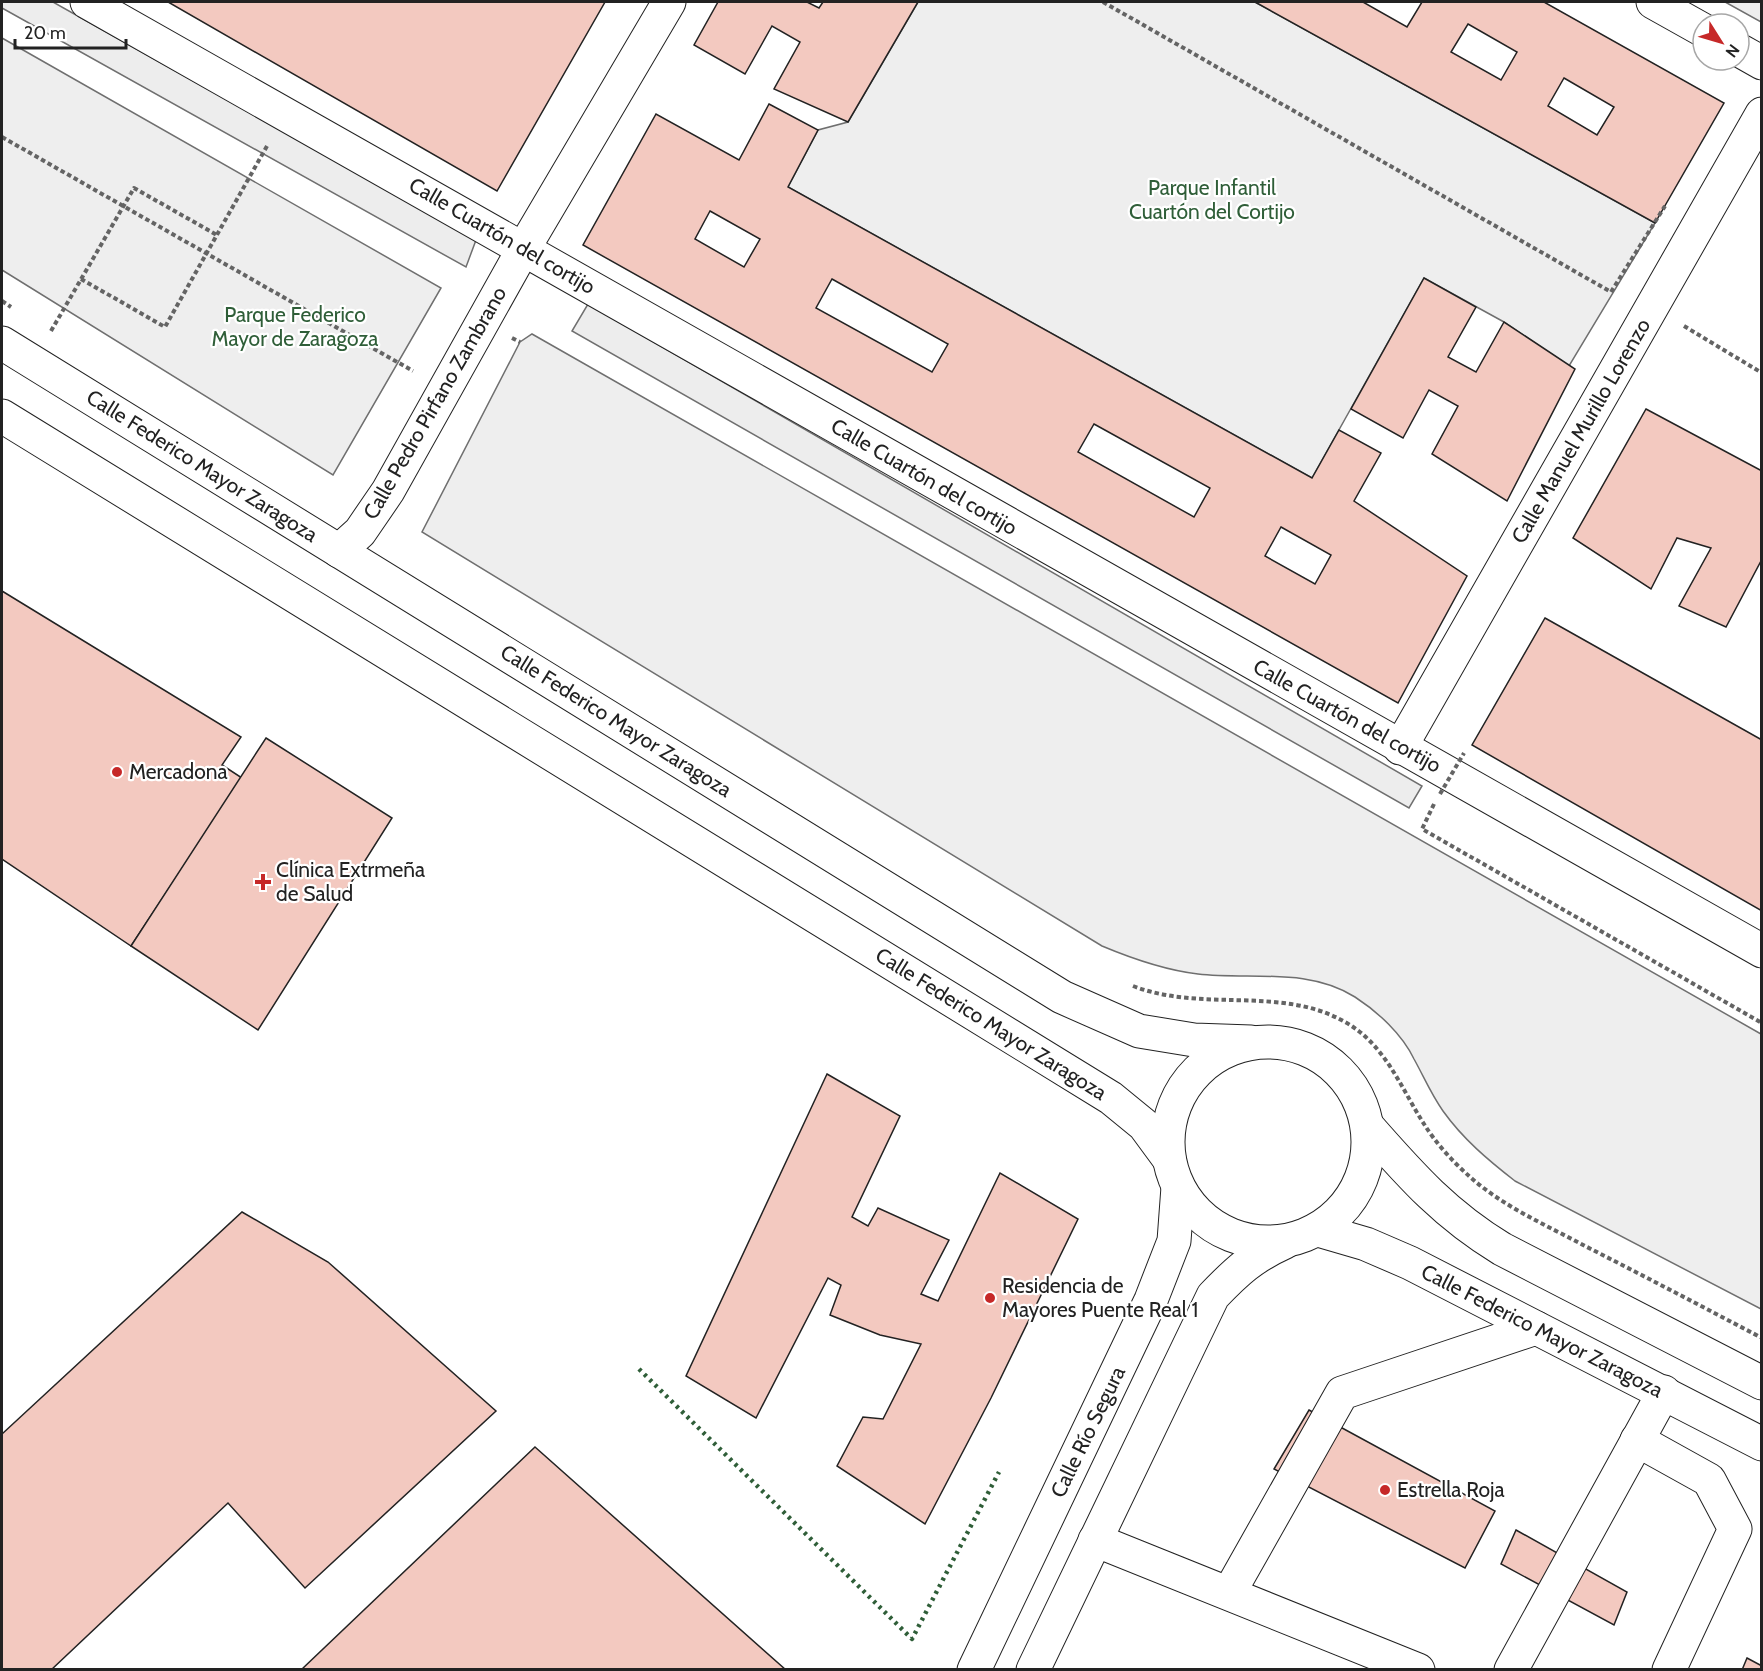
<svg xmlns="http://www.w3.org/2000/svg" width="1763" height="1671" font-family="Cabin,sans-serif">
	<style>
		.green { fill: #eee; stroke: #6f6f6f; stroke-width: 1.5 }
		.parking { fill: #ededed; stroke: #6f6f6f; stroke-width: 1.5 }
		.building { fill: #f3c9c0; stroke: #222; stroke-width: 1.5; fill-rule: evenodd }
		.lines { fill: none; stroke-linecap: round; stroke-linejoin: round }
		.minor-casing { stroke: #222; stroke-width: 35 }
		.major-casing { stroke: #222; stroke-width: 35 }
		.path { stroke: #646464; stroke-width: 4; stroke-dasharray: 4.5 3; stroke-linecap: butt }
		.minor { stroke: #fff; stroke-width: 33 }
		.major { stroke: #fff; stroke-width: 33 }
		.path-bridge { stroke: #646464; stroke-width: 4; stroke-dasharray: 4.5 3; stroke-linecap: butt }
		.hedge { stroke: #2f5e38; stroke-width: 4.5; stroke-dasharray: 3 4.5; stroke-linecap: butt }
		.poi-dot { fill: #c62828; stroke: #fff; stroke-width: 2 }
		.labels { text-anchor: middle; stroke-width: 4.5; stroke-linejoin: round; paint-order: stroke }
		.park-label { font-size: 21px; fill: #2f5e38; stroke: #fff }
		.street-label { font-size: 21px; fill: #222; stroke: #fff }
		.poi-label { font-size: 21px; fill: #222; stroke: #fff; text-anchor: start }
	</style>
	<rect width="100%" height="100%" fill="#fff"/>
	<!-- green -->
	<g class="green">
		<polygon points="918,2 1255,2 1655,223 1569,366 1504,322 1424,278 1312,478 788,187 818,130 848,122"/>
		<polygon points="1725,2 1761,2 1761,22"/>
		<polygon points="2,38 441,288 333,475 2,270"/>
		<path d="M532,334L1761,1034V1309L1515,1181C1488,1160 1463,1139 1443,1111C1431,1094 1424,1077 1414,1059C1402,1034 1378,1012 1355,997C1308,967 1250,980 1198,974C1164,970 1133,959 1102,946L422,532L520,342Z"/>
	</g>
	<!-- parking -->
	<g class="parking">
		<polygon points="2,2 53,2 476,240 466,267 2,8"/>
		<polygon points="588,304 1422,786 1409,808 572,331"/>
	</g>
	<!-- building -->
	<g class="building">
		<polygon points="168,2 605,2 497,191"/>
		<polygon points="718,2 807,2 819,8 823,2 918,2 848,122 774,89 800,42 772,26 745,74 694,45"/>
		<path d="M1255,2H1363L1407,27L1422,2H1544L1724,103L1655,223ZM1468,24L1517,52L1501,80L1451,52ZM1564,78L1614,107L1597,135L1548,106Z"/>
		<path d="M769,104L818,130L788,187L1312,478L1339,430L1381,453L1354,501L1467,576L1398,703L583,245L656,114L739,160ZM710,211L760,239L744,267L695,239ZM832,279L948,344L932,372L816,308ZM1094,424L1210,488L1194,517L1078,452ZM1281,527L1331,555L1315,584L1265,556Z"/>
		<polygon points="1424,278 1476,307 1448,357 1476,372 1504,322 1575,369 1507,501 1432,454 1458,406 1429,390 1403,438 1351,409"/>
		<polygon points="1646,409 1762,471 1762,559 1726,627 1679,606 1711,548 1677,538 1651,589 1573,538"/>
		<polygon points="2,591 241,737 222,765 242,778 131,946 2,859"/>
		<polygon points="1545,618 1762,740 1762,911 1472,745"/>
		<polygon points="266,738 392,818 258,1030 131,946"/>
		<polygon points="827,1074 900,1116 852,1217 868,1226 878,1208 949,1240 921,1294 938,1301 1000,1173 1078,1219 991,1398 925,1524 837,1466 863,1417 883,1419 921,1344 880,1335 830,1315 841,1285 828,1278 756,1418 686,1376"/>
		<polygon points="242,1212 328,1262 496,1411 305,1588 228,1503 51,1670 2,1670 2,1434"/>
		<polygon points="1309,1410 1495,1511 1465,1568 1274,1469"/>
		<polygon points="535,1447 786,1670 301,1670"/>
		<polygon points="1516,1530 1627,1592 1614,1625 1501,1564"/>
		<polygon points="1747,1658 1762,1666 1762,1670 1742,1670"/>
	</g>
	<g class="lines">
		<defs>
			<g id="minor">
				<polyline points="87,2 1762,951"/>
				<polyline points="1653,2 1703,30"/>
				<polyline points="1739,50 1762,63"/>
				<polyline points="339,551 360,532 388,491 524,248 669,2"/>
				<polyline points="1400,748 1762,114"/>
				<polyline points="1637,1440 1709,1480 1735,1529 1669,1670"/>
				<polyline points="1095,1540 1418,1670"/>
				<polyline points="1229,1593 1342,1393 1536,1328"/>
				<polyline points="1511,1670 1664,1392"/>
			</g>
			<g id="major">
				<polyline points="2,343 1062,997 1139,1031 1194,1040 1251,1042"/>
				<polyline points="2,416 1111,1098 1144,1125 1169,1159"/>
				<circle cx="1268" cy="1142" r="100"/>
				<path d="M1369,1128C1412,1177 1446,1215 1502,1249L1762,1383"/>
				<polyline points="1318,1230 1366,1244 1410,1263 1762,1444"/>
				<polyline points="974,1670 1151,1300 1174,1241 1178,1187"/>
				<path d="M1033,1670L1213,1296C1237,1271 1252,1257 1285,1242"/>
			</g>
		</defs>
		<!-- minor casing -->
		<use href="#minor" class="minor-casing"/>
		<!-- major casing -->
		<use href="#major" class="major-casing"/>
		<!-- path -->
		<g class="path">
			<polyline points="1103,2 1611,292 1665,206"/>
			<polyline points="2,137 413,371"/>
			<polyline points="81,279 165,327 267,146"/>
			<polyline points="2,301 11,307"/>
			<polyline points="1684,326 1762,373"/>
			<polyline points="51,331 134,188 217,235"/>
			<polyline points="512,338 520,342"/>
			<polyline points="1434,804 1422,829 1762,1023"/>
			<path d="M1133,986C1203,1013 1280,985 1345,1022C1385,1044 1401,1088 1424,1124C1435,1142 1453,1162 1469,1176C1502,1206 1546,1225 1585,1246C1644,1276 1703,1307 1762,1338"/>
		</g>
		<!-- minor -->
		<use href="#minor" class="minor"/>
		<!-- major -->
		<use href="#major" class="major"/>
		<!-- path-bridge -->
		<polyline class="path-bridge" points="1440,794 1464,753"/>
		<!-- hedge -->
		<polyline class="hedge" points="639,1369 912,1639 999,1472"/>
	</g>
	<!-- markers -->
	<g class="poi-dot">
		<circle cx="117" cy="772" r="6"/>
		<path d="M260 873h6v6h6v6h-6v6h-6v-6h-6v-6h6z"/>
		<circle cx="990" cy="1298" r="6"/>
		<circle cx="1385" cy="1490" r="6"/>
	</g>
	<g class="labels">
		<!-- park labels -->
		<g class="park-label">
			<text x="1212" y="195">Parque Infantil<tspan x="1212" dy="24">Cuartón del Cortijo</tspan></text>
			<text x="295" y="322">Parque Federico<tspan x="295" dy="24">Mayor de Zaragoza</tspan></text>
		</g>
		<!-- street labels -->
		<g class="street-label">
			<text transform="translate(502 236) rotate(30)" y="7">Calle Cuartón del cortijo</text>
			<text transform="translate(435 403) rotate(-60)" y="7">Calle Pedro Pirfano Zambrano</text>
			<text transform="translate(1581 431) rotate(-60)" y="7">Calle Manuel Murillo Lorenzo</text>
			<text transform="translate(202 466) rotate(32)" y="7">Calle Federico Mayor Zaragoza</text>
			<text transform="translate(924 477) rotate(30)" y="7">Calle Cuartón del cortijo</text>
			<text transform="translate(1347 716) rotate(29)" y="7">Calle Cuartón del cortijo</text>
			<text transform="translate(616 721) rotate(32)" y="7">Calle Federico Mayor Zaragoza</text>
			<text transform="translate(991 1024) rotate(32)" y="7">Calle Federico Mayor Zaragoza</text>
			<text transform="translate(1542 1331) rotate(27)" y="7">Calle Federico Mayor Zaragoza</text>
			<text transform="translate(1088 1432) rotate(-64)" y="7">Calle Río Segura</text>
		</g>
		<!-- poi labels -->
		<g class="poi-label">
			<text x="129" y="779">Mercadona</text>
			<text x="276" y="877">Clínica Extrmeña<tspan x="276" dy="24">de Salud</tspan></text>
			<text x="1002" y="1293">Residencia de<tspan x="1002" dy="24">Mayores Puente Real 1</tspan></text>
			<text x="1397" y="1497">Estrella Roja</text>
		</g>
	</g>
	<!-- border -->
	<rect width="1763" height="1671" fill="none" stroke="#222222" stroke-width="6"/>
	<!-- north arrow -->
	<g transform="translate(1721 42) rotate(127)"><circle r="28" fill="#ffffff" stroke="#a7a7a7" stroke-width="1.5"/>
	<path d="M0-4.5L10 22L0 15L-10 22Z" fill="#c62828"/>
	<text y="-9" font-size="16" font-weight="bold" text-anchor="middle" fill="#222222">N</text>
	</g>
	<!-- scale -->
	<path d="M15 39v9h111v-9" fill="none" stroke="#222222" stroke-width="3"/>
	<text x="24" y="39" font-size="18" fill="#222222" stroke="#ffffff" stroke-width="4.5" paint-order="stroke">20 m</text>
</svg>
